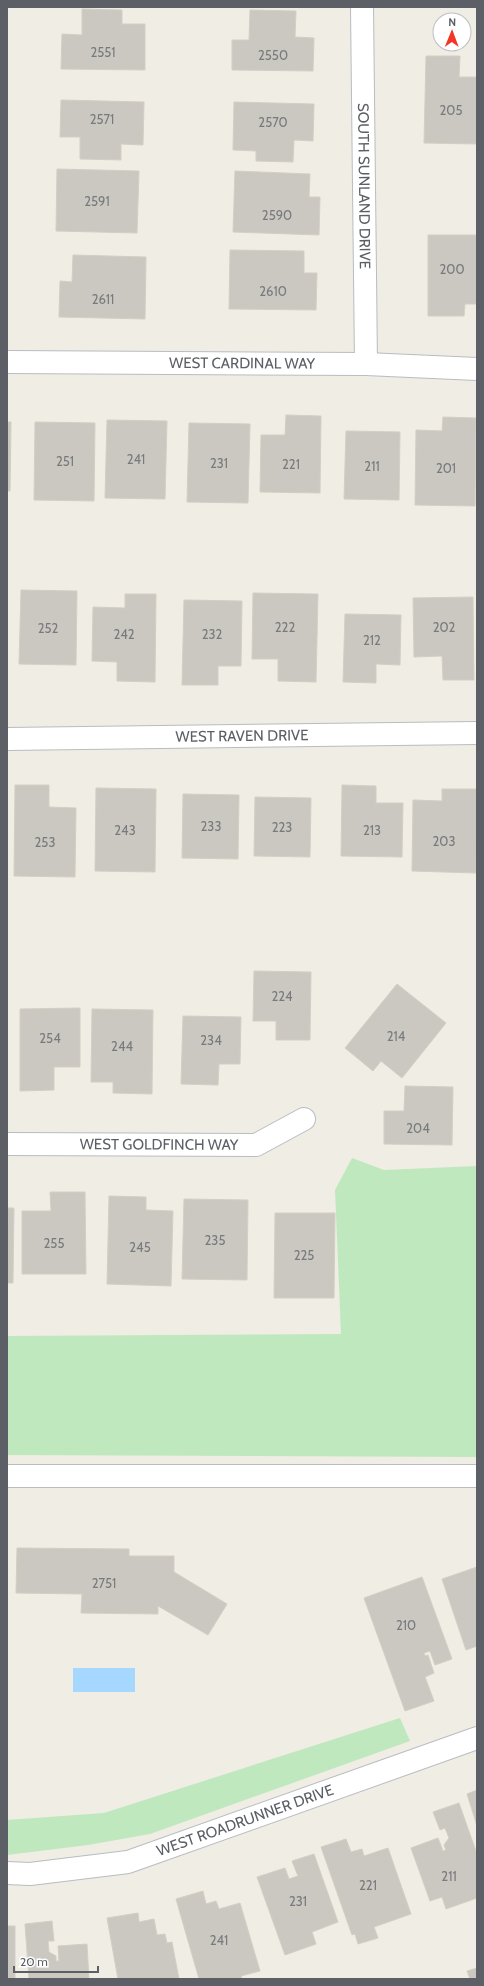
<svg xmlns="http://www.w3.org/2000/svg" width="484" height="1986" font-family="Cabin,sans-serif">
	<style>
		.green { fill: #bfe8bf }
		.water { fill: #a5d7ff }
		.building { fill: #cac8c1; stroke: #d5cfc2 }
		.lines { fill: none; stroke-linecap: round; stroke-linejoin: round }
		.minor-casing { stroke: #b9bcc1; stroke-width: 24 }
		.minor { stroke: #fff; stroke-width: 22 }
		.labels { text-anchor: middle; stroke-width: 3; stroke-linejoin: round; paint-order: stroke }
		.number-label { font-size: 13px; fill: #787a7d }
		.street-label { font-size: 15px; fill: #5c6066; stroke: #fff }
	</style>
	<rect width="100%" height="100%" fill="#efede4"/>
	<!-- green -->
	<g class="green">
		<polygon points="352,1158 384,1170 477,1166 477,1457 7,1455 7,1336 341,1334 335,1190"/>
		<polygon points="400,1718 410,1741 150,1834 88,1845 7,1855 7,1820 104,1813"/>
	</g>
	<!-- water -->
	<rect class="water" x="73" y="1668" width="62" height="24"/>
	<!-- building -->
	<g class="building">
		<polygon points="82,9 122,10 122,24 145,24 145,70 61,69 62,34 82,35"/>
		<polygon points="250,10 296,11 295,37 314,38 313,71 232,70 232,40 249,40"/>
		<polygon points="426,56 460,56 459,77 477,77 477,144 424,143"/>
		<polygon points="61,100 144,102 143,145 121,144 121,160 80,159 80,137 60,137"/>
		<polygon points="234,102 314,104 313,141 294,140 293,162 256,161 256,151 233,150"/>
		<polygon points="57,169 139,171 137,233 56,231"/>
		<polygon points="235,171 310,174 309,197 320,197 319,235 233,232"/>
		<polygon points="428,235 477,235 477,304 465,304 464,316 428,316"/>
		<polygon points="230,250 304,251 304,273 317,273 316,310 229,309"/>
		<polygon points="73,255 146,257 145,319 59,317 60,281 72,282"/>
		<polygon points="286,415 321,416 320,493 260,492 261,435 285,435"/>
		<polygon points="443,417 476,418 475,506 415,505 416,430 442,431"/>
		<polygon points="107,420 167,421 165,499 105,498"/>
		<polygon points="7,422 11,422 10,491 7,491"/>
		<polygon points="35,422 95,423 94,501 34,500"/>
		<polygon points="189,423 250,424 248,503 187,502"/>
		<polygon points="346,431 400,432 399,500 344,499"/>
		<polygon points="21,590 77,591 76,665 19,664"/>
		<polygon points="253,593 318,594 316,682 278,681 278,659 252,659"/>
		<polygon points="125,594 156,594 155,682 117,681 117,662 92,661 93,607 125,608"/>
		<polygon points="473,597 474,680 443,680 442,656 414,657 413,598"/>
		<polygon points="184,600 242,601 241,666 218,666 218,685 182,685"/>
		<polygon points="345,614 401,615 400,665 376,664 376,683 343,682"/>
		<polygon points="15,785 49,785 49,807 76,808 75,877 14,876"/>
		<polygon points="342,785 376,786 376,803 403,803 402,857 341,856"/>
		<polygon points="96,788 156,789 155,872 95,871"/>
		<polygon points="442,789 477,789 476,873 412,871 413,800 442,801"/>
		<polygon points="183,794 239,795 238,859 182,858"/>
		<polygon points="255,797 311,798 310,857 254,856"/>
		<polygon points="254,971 311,972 310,1040 276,1040 276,1021 253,1021"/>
		<polygon points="397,984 446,1023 402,1078 381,1061 373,1071 345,1048"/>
		<polygon points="80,1008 80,1067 54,1067 54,1090 20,1091 20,1009"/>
		<polygon points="92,1009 153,1010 152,1094 113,1093 113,1082 91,1082"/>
		<polygon points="183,1016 241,1017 240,1064 219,1064 218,1085 181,1084"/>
		<polygon points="405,1086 453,1087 452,1145 384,1144 384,1111 404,1111"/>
		<polygon points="50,1192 85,1192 86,1274 22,1274 22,1211 51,1211"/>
		<polygon points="109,1196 146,1197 146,1210 173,1211 171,1286 107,1284"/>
		<polygon points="184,1199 248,1200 247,1280 182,1279"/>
		<polygon points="7,1208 14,1208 13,1283 7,1283"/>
		<polygon points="275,1213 335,1213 334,1298 274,1298"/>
		<polygon points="17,1548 129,1549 129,1556 174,1556 174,1572 227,1604 208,1635 158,1606 158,1614 81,1613 82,1594 16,1593"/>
		<polygon points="477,1567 477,1646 466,1650 442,1579"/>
		<polygon points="422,1577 452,1659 435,1665 430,1651 424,1653 425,1656 428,1655 434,1673 425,1677 434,1701 405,1711 364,1598"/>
		<polygon points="477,1790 477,1826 467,1794"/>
		<polygon points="459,1803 477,1854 477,1898 446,1909 442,1897 430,1901 411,1848 438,1838 443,1851 446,1850 444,1845 449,1838 445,1828 440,1830 433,1812"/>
		<polygon points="346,1839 351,1852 362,1849 364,1856 388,1848 411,1914 374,1927 378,1938 358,1944 355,1934 352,1935 321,1847"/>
		<polygon points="314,1854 338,1922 312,1932 316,1944 285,1955 257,1877 285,1868 289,1879 298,1876 292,1861"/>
		<polygon points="203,1891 206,1904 216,1901 219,1909 240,1903 260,1971 241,1976 242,1979 199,1979 176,1899"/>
		<polygon points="138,1913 139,1922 154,1919 157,1935 165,1934 167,1943 172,1942 179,1979 118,1979 107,1918"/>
		<polygon points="52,1921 54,1941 48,1941 49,1952 56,1956 56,1961 59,1961 58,1946 87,1944 89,1979 29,1979 25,1924"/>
		<rect x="7" y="1926" width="8" height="53"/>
		<polygon points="477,1968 477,1979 470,1979 467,1971"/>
	</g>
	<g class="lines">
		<defs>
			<g id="minor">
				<path id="s1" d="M362,7L366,364"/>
				<path id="s2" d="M7,362L366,364L477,369"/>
				<path id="s3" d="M7,739L477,733"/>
				<path id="s4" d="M7,1144L256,1145L304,1119"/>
				<polyline points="7,1476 477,1476"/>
				<path id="s5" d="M7,1873L30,1874L128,1862L477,1738"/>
			</g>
		</defs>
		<!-- minor casing -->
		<use href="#minor" class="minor-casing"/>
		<!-- minor -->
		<use href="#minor" class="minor"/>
	</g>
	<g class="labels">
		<!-- number labels -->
		<g class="number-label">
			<text x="103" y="57">2551</text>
			<text x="273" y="60">2550</text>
			<text x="451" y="115">205</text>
			<text x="102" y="124">2571</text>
			<text x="273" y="127">2570</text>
			<text x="97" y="206">2591</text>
			<text x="277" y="220">2590</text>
			<text x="452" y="274">200</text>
			<text x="273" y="296">2610</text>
			<text x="103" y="304">2611</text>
			<text x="136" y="464">241</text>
			<text x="65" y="466">251</text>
			<text x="219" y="468">231</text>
			<text x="291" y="469">221</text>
			<text x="372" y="471">211</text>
			<text x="446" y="473">201</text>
			<text x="285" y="632">222</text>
			<text x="444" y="632">202</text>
			<text x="48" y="633">252</text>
			<text x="124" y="639">242</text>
			<text x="212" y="639">232</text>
			<text x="372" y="645">212</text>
			<text x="211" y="831">233</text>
			<text x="282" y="832">223</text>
			<text x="125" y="835">243</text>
			<text x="372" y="835">213</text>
			<text x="444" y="846">203</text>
			<text x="45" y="847">253</text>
			<text x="282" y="1001">224</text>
			<text x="396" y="1041">214</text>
			<text x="50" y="1043">254</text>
			<text x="211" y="1045">234</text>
			<text x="122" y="1051">244</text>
			<text x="418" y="1133">204</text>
			<text x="215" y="1245">235</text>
			<text x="54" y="1248">255</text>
			<text x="140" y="1252">245</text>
			<text x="304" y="1260">225</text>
			<text x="104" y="1588">2751</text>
			<text x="406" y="1630">210</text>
			<text x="449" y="1881">211</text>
			<text x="368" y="1890">221</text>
			<text x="298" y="1906">231</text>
			<text x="219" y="1945">241</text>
		</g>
		<!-- street labels -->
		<g class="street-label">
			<text dy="5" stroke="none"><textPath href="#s1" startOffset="179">SOUTH SUNLAND DRIVE</textPath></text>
			<text dy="5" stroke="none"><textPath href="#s2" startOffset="235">WEST CARDINAL WAY</textPath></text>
			<text dy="5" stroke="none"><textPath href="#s3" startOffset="235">WEST RAVEN DRIVE</textPath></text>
			<text dy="5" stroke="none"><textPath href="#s4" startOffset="152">WEST GOLDFINCH WAY</textPath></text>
			<text dy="5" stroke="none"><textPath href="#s5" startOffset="246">WEST ROADRUNNER DRIVE</textPath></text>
		</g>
	</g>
	<!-- border -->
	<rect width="484" height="1986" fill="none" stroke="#5c6066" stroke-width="16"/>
	<!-- north arrow -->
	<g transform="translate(452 32) rotate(1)"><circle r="19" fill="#ffffff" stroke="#bebfc2"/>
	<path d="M0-3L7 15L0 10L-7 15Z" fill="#f33626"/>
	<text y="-6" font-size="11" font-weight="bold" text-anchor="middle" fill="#5c6066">N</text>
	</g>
	<!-- scale -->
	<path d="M14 1966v6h84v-6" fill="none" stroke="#5c6066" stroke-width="2"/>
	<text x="20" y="1966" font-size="12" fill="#5c6066" stroke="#ffffff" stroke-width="3" paint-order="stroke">20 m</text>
</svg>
